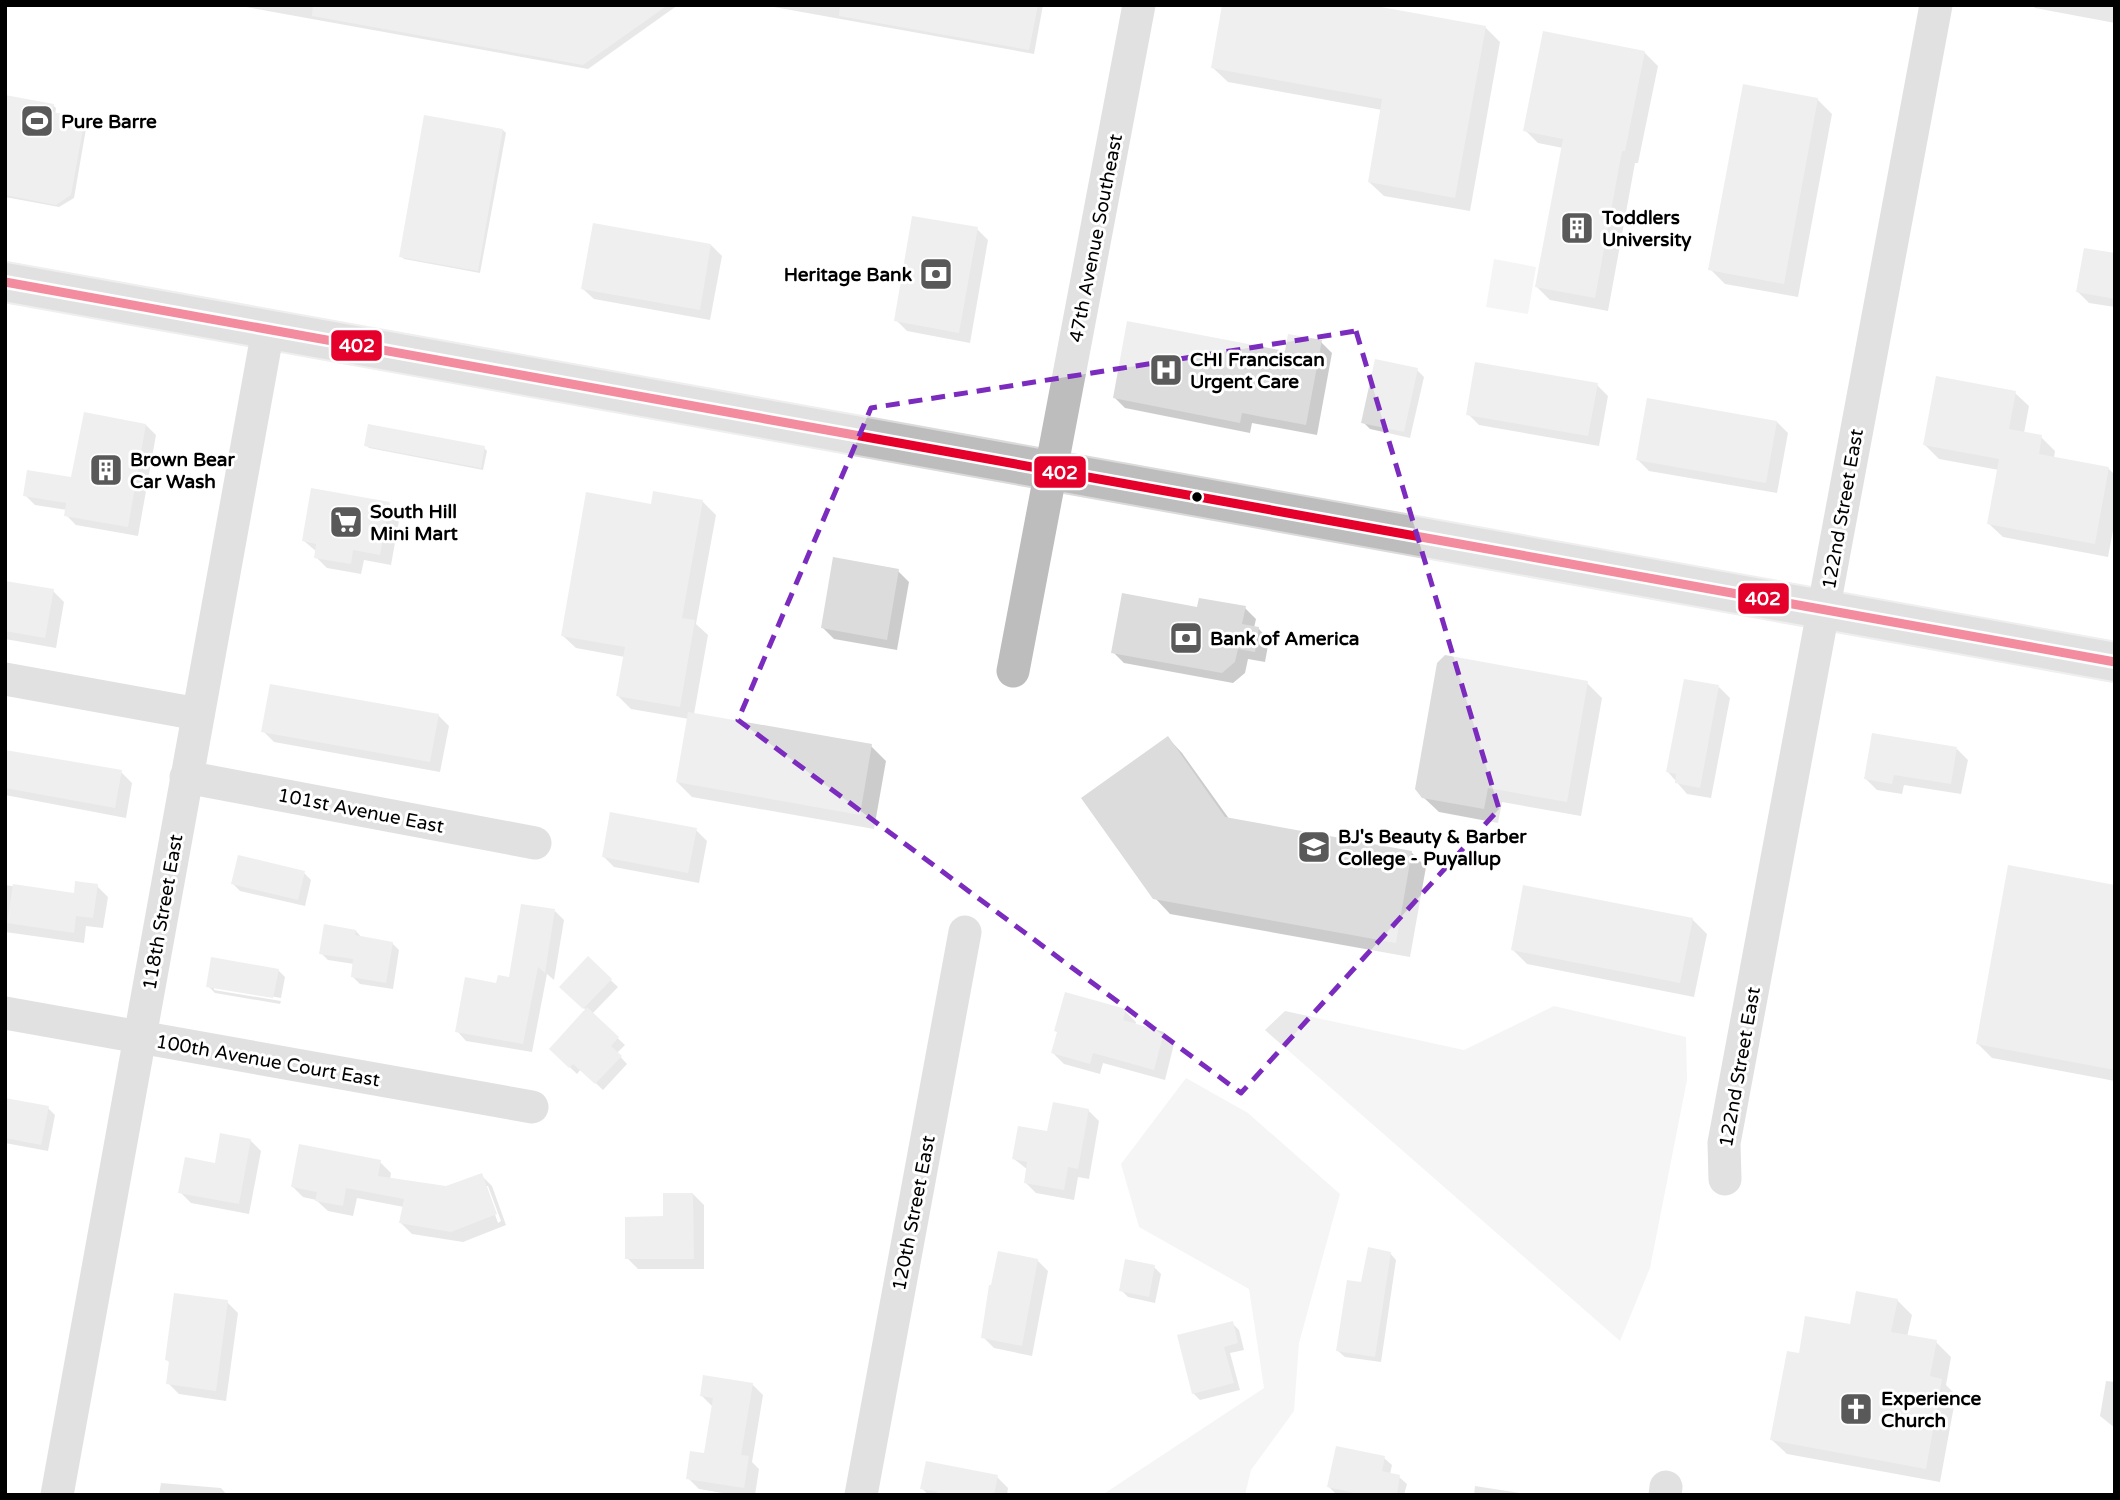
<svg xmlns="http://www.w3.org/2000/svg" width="2120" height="1500" font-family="'Varela Round',sans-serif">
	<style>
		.green { fill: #e9e9e9 }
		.shadow { fill: #0003; fill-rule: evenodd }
		.building { fill: #dcdcdc }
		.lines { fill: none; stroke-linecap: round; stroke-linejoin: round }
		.major-casing { stroke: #dbdbdb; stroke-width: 42 }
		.minor { stroke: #bdbdbd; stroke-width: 33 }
		.major { stroke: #bdbdbd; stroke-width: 38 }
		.bus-1-casing { stroke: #fff; stroke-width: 14 }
		.bus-1 { stroke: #e4002b; stroke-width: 9 }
		.marked { fill: none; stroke: #7b2cbf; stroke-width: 5; stroke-dasharray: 14 9; stroke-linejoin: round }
		.bus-dot { fill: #000; stroke: #fff; stroke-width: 2.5 }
		.labels { text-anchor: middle; stroke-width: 6; stroke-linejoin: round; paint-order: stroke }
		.poi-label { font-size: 19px; font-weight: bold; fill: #000; stroke: #fff; text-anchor: start }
		.street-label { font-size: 19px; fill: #000; stroke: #fff }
		.line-badge { stroke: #fff; stroke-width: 2.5 }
		.badge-label { font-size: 19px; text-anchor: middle; font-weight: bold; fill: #fff }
	</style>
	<rect width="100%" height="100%" fill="#fff"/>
	<!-- green -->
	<g class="green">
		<polygon points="1494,259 1536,267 1528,314 1486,307"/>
		<polygon points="1554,1006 1686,1037 1687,1080 1650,1268 1620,1341 1265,1030 1285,1011 1464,1050"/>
		<polygon points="1186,1078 1248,1113 1340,1194 1299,1343 1294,1411 1251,1470 1245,1495 1102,1495 1264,1388 1249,1289 1139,1227 1121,1164"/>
	</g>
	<!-- shadow -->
	<g class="shadow">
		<polygon points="235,5 678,5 588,69"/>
		<polygon points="763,5 1043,5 1034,54"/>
		<polygon points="2032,5 2115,5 2115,23 2035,8"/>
		<polygon points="1485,27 1500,42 1470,211 1384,196 1369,182 1382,110 1228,82 1213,68"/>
		<polygon points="1644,52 1658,66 1638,163 1635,163 1608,311 1550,300 1537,287 1563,148 1538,143 1525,130"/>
		<polygon points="5,96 53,105 56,108 55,115 84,120 87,123 74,198 59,207 5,197"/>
		<polygon points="1817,99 1832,114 1798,297 1725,284 1710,269"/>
		<polygon points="503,130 506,133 480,273 404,259 401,256"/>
		<polygon points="977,229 988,240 970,343 907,331 896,320"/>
		<polygon points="711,245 722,256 710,320 594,299 583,289"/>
		<polygon points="2115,255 2115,307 2089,303 2078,292"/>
		<polygon points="1321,342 1332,353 1317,435 1252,423 1250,433 1125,408 1114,397"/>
		<polygon points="1417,370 1424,377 1410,438 1370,429 1363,422"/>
		<polygon points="1597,385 1608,396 1599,446 1479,425 1468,414"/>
		<polygon points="2015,393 2029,406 2024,433 2041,437 2055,451 2054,458 2108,468 2115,475 2115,520 2108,557 2003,537 1989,524 1999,470 1939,459 1925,445"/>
		<polygon points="1777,422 1788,433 1777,493 1649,471 1638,460"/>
		<polygon points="146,425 156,435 138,536 76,525 66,515 67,510 35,505 25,495 73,479"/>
		<polygon points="366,445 484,448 487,451 483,470 369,448"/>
		<polygon points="702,501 716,515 696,624 708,635 694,714 871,746 886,761 874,829 692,797 677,782 689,719 631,709 618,696 625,657 576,648 562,635 652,506"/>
		<polygon points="389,504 400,515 391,565 364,560 361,574 327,568 316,557 317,552 304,541"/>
		<polygon points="898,571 909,582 897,650 834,639 823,628"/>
		<polygon points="5,582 53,591 64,602 56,648 5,639"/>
		<polygon points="1245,608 1256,619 1254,628 1259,629 1269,640 1265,662 1248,659 1245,673 1233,683 1124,663 1113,652 1199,609"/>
		<polygon points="1587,683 1602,698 1581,816 1502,802 1498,823 1439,812 1423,797"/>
		<polygon points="1719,687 1730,698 1711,798 1687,794 1668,772"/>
		<polygon points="438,715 449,726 440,772 274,742 263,731"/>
		<polygon points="1168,738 1182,753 1230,820 1412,853 1426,867 1410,957 1170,914 1155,898"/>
		<polygon points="1957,749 1968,760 1961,794 1904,785 1902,794 1877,790 1866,779"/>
		<polygon points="5,752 121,772 132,783 126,818 5,795"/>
		<polygon points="696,830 707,841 699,883 614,867 603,856"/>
		<polygon points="304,873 311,880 305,906 240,891 233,884"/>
		<polygon points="5,885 75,895 97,886 108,897 103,928 86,926 84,943 5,932"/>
		<polygon points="2115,886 2115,1081 1992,1058 1977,1043"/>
		<polygon points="555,911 564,920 554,980 547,974 532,1052 466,1041 457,1031 498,985 511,979"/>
		<polygon points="1692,919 1707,934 1694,997 1527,964 1513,950"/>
		<polygon points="356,931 362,938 392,943 399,950 393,989 360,984 353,977 354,964 328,960 321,953"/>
		<polygon points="588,959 618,987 592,1014 625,1045 617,1053 627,1064 603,1090 581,1069 577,1074 551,1049 587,1011 562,987"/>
		<polygon points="278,970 285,977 281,998 214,986 214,990 281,1001 280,1004 215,993 208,986"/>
		<polygon points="1125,1011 1136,1022 1135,1026 1163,1033 1174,1044 1165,1080 1103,1063 1100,1074 1064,1064 1053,1053"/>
		<polygon points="5,1100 48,1108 55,1115 48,1151 5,1143"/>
		<polygon points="1088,1110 1099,1121 1089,1179 1078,1177 1074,1200 1036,1193 1025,1182 1028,1170 1014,1159 1049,1133"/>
		<polygon points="250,1140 261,1151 249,1214 191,1203 180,1192"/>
		<path d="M380,1162L391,1173L390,1179L446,1188L481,1175L492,1186L506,1225L463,1242L412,1234L401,1223L404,1207L357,1198L353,1216L328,1211L316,1200L303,1197L292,1186ZM485,1186H488L501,1221L498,1223Z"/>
		<polygon points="693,1194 704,1205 704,1269 638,1269 627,1258 665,1218"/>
		<polygon points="1390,1253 1396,1260 1381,1362 1345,1357 1338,1351 1362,1284"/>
		<polygon points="1037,1260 1048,1271 1032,1356 994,1348 983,1337"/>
		<polygon points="1154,1267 1161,1274 1155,1303 1128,1297 1121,1290"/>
		<polygon points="1897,1300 1912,1315 1907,1337 1936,1342 1951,1357 1946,1385 1956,1395 1940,1482 1787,1454 1772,1440 1851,1326"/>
		<polygon points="227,1302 238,1313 226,1401 179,1394 168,1383 171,1364 166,1359"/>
		<polygon points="1232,1323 1239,1330 1244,1350 1230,1353 1240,1390 1200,1400 1193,1393"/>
		<polygon points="2106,1381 2115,1382 2115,1428 2100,1416"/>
		<polygon points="752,1384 763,1395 752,1462 759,1469 755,1495 734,1495 699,1489 688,1478 705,1455 713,1407 701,1395"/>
		<polygon points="1384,1458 1392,1465 1390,1474 1399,1477 1407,1484 1404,1495 1340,1495 1336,1494 1329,1487"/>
		<polygon points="997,1477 1008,1488 1007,1495 928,1495 922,1488"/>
		<polygon points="161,1483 221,1488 227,1495 159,1495"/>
		<polygon points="1475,1486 1520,1493 1522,1495 1474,1495"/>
	</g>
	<!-- building -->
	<g class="building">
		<polygon points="313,5 668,5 583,65 312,16"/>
		<polygon points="840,5 1038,5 1029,50 839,16"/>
		<polygon points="1222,5 1370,5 1486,26 1455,198 1368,182 1382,99 1211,68"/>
		<polygon points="1543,31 1645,51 1625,151 1622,151 1595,298 1535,287 1563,139 1523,131"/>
		<polygon points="1743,84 1818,98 1784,284 1708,270"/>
		<polygon points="5,95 54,104 52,112 85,118 71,195 56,205 5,195"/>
		<polygon points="424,115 503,129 478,271 399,257"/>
		<polygon points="912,216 978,227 959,333 894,321"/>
		<polygon points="593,223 711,244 700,310 581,289"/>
		<polygon points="2084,248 2115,253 2115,299 2076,292"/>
		<polygon points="1127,321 1285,351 1288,334 1322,340 1306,425 1242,413 1240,423 1113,398"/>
		<polygon points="1375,359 1418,368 1404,432 1361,423"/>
		<polygon points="1475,362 1598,383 1588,436 1466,415"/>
		<polygon points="1936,376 2016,391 2009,429 2042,435 2039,454 2109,467 2095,544 1987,524 1999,459 1923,445"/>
		<polygon points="1647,398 1777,421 1766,483 1636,460"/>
		<polygon points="84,412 146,424 128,527 64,516 66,503 23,496 27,470 71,477"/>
		<polygon points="368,424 485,446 481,468 364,446"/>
		<polygon points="311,488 390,502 380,555 353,550 351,564 314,558 316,544 302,541"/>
		<polygon points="653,491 703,500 682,618 695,620 680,707 616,696 625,647 561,636 586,492 651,504"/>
		<polygon points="833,557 899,569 887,640 821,628"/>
		<polygon points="5,581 54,589 45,638 5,631"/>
		<polygon points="1122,593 1197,607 1199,598 1246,606 1242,624 1259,627 1255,652 1238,649 1235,662 1222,673 1111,653"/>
		<polygon points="1445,655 1588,681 1567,802 1488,788 1484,809 1422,798 1415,789 1437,663"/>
		<polygon points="1684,679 1719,685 1700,788 1675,783 1676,774 1666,772"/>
		<polygon points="270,684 439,714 430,762 261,732"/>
		<polygon points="688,712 872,744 860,815 676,782"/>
		<polygon points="1872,733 1957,747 1951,784 1894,775 1892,784 1864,779"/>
		<polygon points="1168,736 1225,817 1412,851 1396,943 1153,899 1081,798"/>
		<polygon points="5,750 122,770 115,808 5,788"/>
		<polygon points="610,812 697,828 688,873 602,857"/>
		<polygon points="238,855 305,871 298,900 231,884"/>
		<polygon points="2008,865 2115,885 2115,1070 1976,1044"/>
		<polygon points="75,881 98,884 93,918 76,916 74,933 7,923 13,884 74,893"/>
		<polygon points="1523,885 1693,918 1680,983 1511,950"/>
		<polygon points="521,904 555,909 545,973 538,967 523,1044 455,1032 465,977 496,983 498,975 509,977"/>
		<polygon points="324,924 356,930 355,935 393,942 386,983 351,977 353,959 319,954"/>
		<polygon points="588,956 612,979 583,1009 559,987"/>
		<polygon points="211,957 279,969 273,998 206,987"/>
		<polygon points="1065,992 1126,1009 1123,1020 1164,1032 1154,1070 1093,1053 1090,1064 1051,1053 1057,1032 1054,1031"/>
		<polygon points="587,1007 619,1037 611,1046 622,1056 595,1084 573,1064 569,1068 549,1049"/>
		<polygon points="5,1098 49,1106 41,1145 5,1138"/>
		<polygon points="1053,1102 1089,1109 1078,1169 1068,1167 1064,1190 1024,1183 1027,1162 1012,1159 1018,1126 1047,1131"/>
		<polygon points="220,1133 251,1139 239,1204 178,1193 185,1157 215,1163"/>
		<polygon points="299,1144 381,1160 378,1176 446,1186 482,1173 497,1214 451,1232 399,1223 404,1199 346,1188 343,1206 315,1201 317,1192 291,1187"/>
		<polygon points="663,1193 693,1193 694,1259 625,1259 625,1217 663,1216"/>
		<polygon points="1368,1247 1391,1252 1375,1357 1336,1351 1347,1280 1361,1282"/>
		<polygon points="998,1251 1038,1259 1022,1346 981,1338 989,1285 991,1285"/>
		<polygon points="1125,1259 1155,1265 1149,1297 1119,1291"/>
		<polygon points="1856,1291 1898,1299 1891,1332 1937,1340 1930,1376 1942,1379 1926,1469 1770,1440 1787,1351 1799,1353 1805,1316 1850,1324"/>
		<polygon points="174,1293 228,1300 216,1391 166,1384 169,1361 165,1360"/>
		<polygon points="1233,1321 1238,1343 1224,1347 1234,1383 1192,1394 1177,1335"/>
		<polygon points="703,1375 753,1383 741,1455 749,1456 744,1488 686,1479 690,1451 704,1453 713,1398 700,1396"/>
		<polygon points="1336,1446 1385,1456 1382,1471 1400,1475 1397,1495 1363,1495 1327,1487"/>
		<polygon points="926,1461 998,1475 994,1495 937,1495 937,1492 920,1489"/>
	</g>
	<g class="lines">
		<defs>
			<polyline id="major" points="5,282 2115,662"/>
		</defs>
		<!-- major casing -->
		<use href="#major" class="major-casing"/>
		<!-- minor -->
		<g class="minor">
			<polyline points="1013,671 1139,5"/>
			<polyline points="5,679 198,714"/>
			<polyline points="186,777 535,843"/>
			<polyline points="5,1013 532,1107"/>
			<polyline points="1725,1179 1724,1143 1936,5"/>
			<polyline points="57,1495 268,330"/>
			<polyline points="861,1495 965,932"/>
			<polyline points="1665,1495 1666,1487"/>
		</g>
		<!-- major -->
		<use href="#major" class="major"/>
		<defs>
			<polyline id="bus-1" points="5,282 2115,662"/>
		</defs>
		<!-- bus-1 casing -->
		<use href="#bus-1" class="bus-1-casing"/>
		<!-- bus-1 -->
		<use href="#bus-1" class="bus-1"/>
	</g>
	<!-- marked area -->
	<path d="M0 0H2120V1500H0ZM1356,331L1499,809L1241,1093L738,720L871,408Z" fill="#fff" fill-opacity=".55" fill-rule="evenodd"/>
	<path class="marked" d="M1356,331L1499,809L1241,1093L738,720L871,408Z"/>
	<!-- icons -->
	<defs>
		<symbol id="stadium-square" viewBox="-11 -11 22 22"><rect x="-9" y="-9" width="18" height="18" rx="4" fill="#595959" stroke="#fff"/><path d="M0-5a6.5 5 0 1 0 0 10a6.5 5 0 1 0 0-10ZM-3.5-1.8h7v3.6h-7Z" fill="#fff"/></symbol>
		<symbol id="building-square" viewBox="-11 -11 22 22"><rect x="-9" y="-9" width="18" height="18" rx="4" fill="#595959" stroke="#fff"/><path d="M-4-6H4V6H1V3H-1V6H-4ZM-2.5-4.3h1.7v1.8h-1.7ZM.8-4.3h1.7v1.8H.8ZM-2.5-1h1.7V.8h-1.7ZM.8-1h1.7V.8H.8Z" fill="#fff"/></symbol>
		<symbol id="bank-square" viewBox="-11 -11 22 22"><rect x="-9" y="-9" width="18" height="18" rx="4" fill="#595959" stroke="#fff"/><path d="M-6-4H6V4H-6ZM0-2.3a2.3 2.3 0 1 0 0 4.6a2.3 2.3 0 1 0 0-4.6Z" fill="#fff"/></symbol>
		<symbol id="hospital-square" viewBox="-11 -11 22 22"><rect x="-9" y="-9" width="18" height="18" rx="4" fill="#595959" stroke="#fff"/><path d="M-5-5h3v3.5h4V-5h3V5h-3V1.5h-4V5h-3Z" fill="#fff"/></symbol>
		<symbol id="supermarket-square" viewBox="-11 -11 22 22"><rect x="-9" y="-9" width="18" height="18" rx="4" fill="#595959" stroke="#fff"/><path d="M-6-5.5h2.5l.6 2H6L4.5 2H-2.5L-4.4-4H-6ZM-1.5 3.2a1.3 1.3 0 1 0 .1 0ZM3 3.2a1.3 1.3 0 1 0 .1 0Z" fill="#fff"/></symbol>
		<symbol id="university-square" viewBox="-11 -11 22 22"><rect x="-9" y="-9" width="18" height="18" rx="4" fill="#595959" stroke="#fff"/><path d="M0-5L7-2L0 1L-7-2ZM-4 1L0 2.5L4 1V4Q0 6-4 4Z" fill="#fff"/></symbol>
		<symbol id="church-square" viewBox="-11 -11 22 22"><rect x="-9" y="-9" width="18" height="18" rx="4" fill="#595959" stroke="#fff"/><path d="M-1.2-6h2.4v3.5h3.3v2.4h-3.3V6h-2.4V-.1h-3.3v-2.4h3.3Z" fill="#fff"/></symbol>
	</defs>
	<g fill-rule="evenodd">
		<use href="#stadium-square" x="18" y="102" width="38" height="38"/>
		<use href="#building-square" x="1558" y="209" width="38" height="38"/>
		<use href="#bank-square" x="917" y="255" width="38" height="38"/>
		<use href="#hospital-square" x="1147" y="351" width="38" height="38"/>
		<use href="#building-square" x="87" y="451" width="38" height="38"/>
		<use href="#supermarket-square" x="327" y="503" width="38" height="38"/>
		<use href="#bank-square" x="1167" y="619" width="38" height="38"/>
		<use href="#university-square" x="1295" y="828" width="38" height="38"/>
		<use href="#church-square" x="1837" y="1390" width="38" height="38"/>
	</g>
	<!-- markers -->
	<circle class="bus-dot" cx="1197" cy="497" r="6"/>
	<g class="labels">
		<!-- poi labels -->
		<g class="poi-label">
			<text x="61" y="128">Pure Barre</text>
			<text x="1602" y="224">Toddlers<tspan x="1602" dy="22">University</tspan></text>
			<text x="912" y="281" text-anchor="end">Heritage Bank</text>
			<text x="1190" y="366">CHI Franciscan<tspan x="1190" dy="22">Urgent Care</tspan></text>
			<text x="130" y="466">Brown Bear<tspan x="130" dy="22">Car Wash</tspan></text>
			<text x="370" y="518">South Hill<tspan x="370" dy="22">Mini Mart</tspan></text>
			<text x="1210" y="645">Bank of America</text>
			<text x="1338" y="843">BJ's Beauty &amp; Barber<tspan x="1338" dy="22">College - Puyallup</tspan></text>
			<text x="1881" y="1405">Experience<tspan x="1881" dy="22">Church</tspan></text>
		</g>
		<!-- street labels -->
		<g class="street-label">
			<text transform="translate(1095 238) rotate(-79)" y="7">47th Avenue Southeast</text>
			<text transform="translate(1842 509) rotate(-80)" y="7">122nd Street East</text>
			<text transform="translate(361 810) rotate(11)" y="7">101st Avenue East</text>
			<text transform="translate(162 912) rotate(-80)" y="7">118th Street East</text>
			<text transform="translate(268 1060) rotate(10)" y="7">100th Avenue Court East</text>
			<text transform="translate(1739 1067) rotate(-80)" y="7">122nd Street East</text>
			<text transform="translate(913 1213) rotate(-79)" y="7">120th Street East</text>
		</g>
	</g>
	<g class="line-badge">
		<rect x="330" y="329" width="53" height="33" rx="7" fill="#e4002b"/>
		<rect x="1033" y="455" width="54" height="34" rx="7" fill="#e4002b"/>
		<rect x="1737" y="582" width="53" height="33" rx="7" fill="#e4002b"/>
	</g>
	<g class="badge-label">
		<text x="357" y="352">402</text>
		<text x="1060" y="479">402</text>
		<text x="1763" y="605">402</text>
	</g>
	<!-- border -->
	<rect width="2120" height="1500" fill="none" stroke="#000000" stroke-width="14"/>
</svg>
